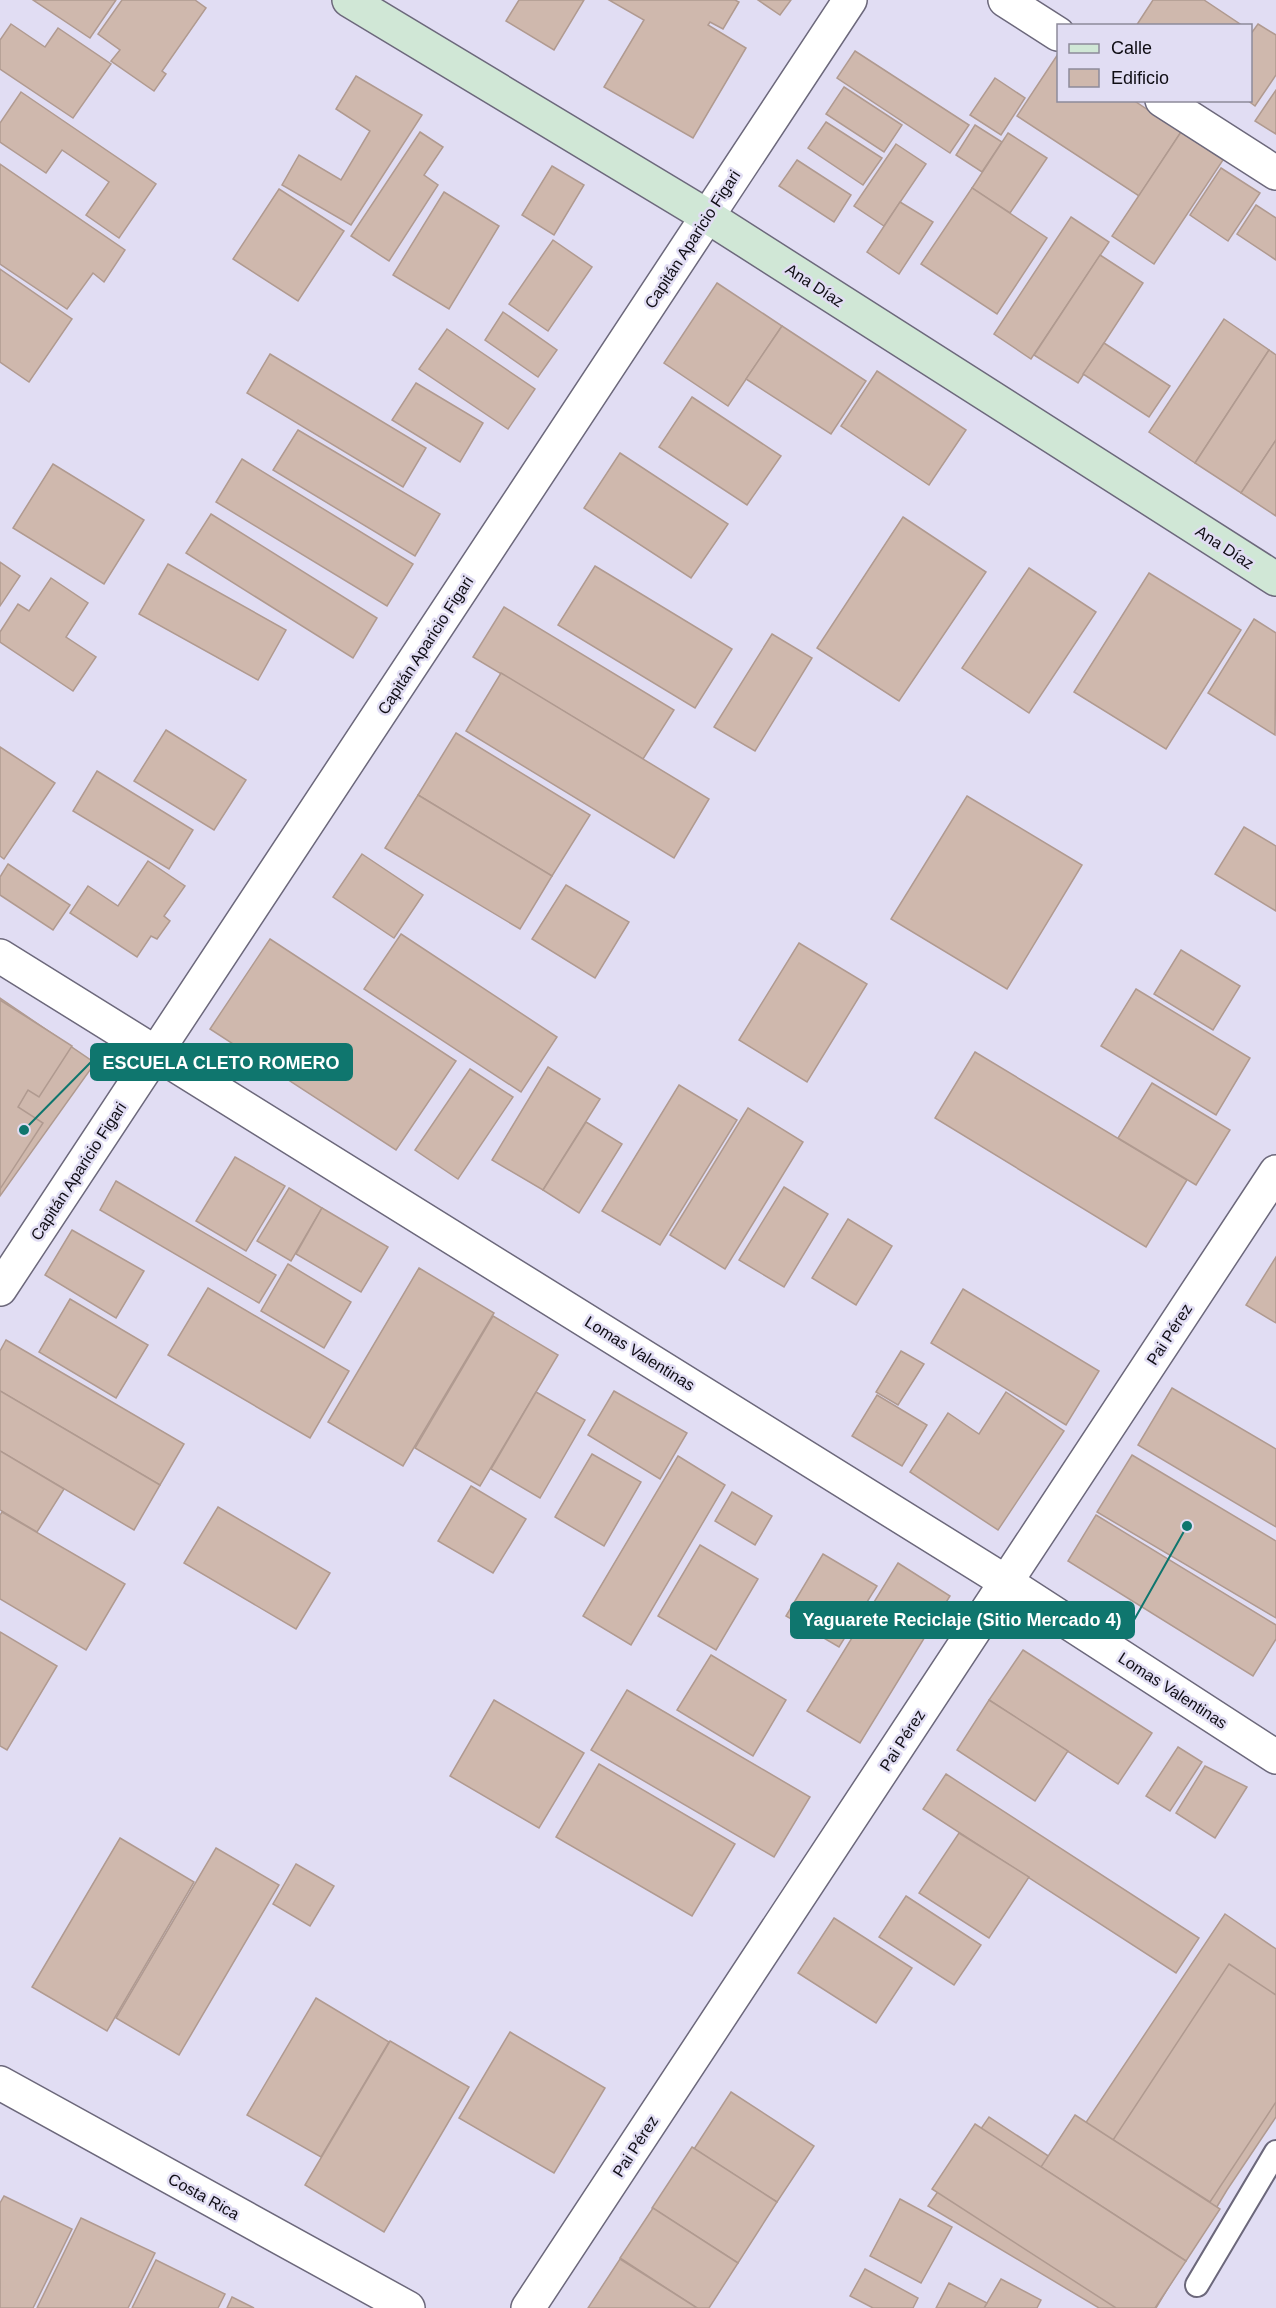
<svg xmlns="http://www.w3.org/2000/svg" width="1276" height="2308" font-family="Helvetica,sans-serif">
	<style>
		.building { fill: #cfb8ad; stroke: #b09a90; stroke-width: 1.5 }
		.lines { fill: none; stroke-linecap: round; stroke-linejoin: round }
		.service-casing { stroke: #6c687b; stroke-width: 26 }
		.minor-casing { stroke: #6c687b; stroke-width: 36 }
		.tertiary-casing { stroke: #6c687b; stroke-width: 36 }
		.secondary-casing { stroke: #6c687b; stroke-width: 36 }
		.service { stroke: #fff; stroke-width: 22 }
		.minor { stroke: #fff; stroke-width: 33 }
		.tertiary { stroke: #fff; stroke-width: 33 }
		.secondary { stroke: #d0e7d6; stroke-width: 33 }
		.labels { text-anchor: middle; stroke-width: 5; stroke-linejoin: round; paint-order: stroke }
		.street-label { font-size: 16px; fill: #0f0d14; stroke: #e1ddf3 }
		.leader { fill: none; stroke: #0f766e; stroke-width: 2 }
		.callout-dot { fill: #0f766e; stroke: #e1ddf3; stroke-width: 2 }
		.callout { fill: #0f766e; stroke: #0f766e; stroke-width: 2 }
		.callout-label { font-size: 18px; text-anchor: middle; font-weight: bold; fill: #fff }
	</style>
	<rect width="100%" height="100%" fill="#e1ddf3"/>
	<!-- building -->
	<g class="building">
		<polygon points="33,0 116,0 90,38"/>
		<polygon points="122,0 195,0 206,8 162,71 166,74 154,91 111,61 120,50 98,34"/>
		<polygon points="519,0 584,0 554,50 506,21"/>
		<polygon points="609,0 735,0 739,2 723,29 710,22 708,25 746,48 693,138 604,87 644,20"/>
		<polygon points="758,0 791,0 780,15"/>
		<polygon points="1153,0 1204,0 1243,26 1136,26"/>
		<polygon points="11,24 45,47 58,28 111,64 73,118 0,69 0,40"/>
		<polygon points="1258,24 1276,35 1276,75 1255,106 1247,100 1250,100 1250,35"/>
		<polygon points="855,51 969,125 950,153 837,78"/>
		<polygon points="1058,54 1058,100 1133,100 1181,132 1139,196 1017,116"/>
		<polygon points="356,76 422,115 351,225 282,185 299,155 341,180 370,131 336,109"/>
		<polygon points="995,78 1025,98 1001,135 970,115"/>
		<polygon points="844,87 902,125 884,152 826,114"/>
		<polygon points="1276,90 1276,134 1255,121"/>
		<polygon points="21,92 156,184 119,238 86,215 109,182 62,150 46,173 0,142 0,123"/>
		<polygon points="826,122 882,158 863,185 808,148"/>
		<polygon points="975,125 1002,142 982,172 956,155"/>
		<polygon points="420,132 443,147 424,175 438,185 389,261 351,236"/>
		<polygon points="1181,132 1223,160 1154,264 1112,236"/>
		<polygon points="1008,133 1047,158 1010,213 972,188"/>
		<polygon points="896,144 926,164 884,226 854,206"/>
		<polygon points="797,160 851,195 834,222 779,186"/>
		<polygon points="0,164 125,250 104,282 93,273 67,309 0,264"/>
		<polygon points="552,166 584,185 554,235 522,215"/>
		<polygon points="1221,168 1260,193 1228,241 1190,215"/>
		<polygon points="972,188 1047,238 997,314 921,264"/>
		<polygon points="279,189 344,231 298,301 233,259"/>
		<polygon points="444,192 499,226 449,309 393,275"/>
		<polygon points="900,202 933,222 899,274 867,252"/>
		<polygon points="1256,205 1276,218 1276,260 1237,234"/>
		<polygon points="1071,217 1109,242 1031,359 994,334"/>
		<polygon points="553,240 592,267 548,331 509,304"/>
		<polygon points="1100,255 1143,283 1078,383 1034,355"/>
		<polygon points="0,269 72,319 29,382 0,362"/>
		<polygon points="717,283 782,326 728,406 664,363"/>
		<polygon points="503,312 557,350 538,377 485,340"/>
		<polygon points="1224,319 1269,350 1195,463 1149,432"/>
		<polygon points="782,326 866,381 831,434 746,379"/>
		<polygon points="447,329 535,389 508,429 419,369"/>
		<polygon points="1104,343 1170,386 1149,417 1083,374"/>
		<polygon points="1269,350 1276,355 1276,440 1241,493 1195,463"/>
		<polygon points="270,354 426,448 403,487 247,393"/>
		<polygon points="877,371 966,430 929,485 841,426"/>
		<polygon points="416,383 483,423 460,462 392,420"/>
		<polygon points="692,397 781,456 747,505 659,447"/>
		<polygon points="298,430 440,514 415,556 273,470"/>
		<polygon points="1276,440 1276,516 1241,493"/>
		<polygon points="620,453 728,524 691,578 584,508"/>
		<polygon points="242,459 413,564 387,606 216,502"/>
		<polygon points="53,464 144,520 104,584 13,528"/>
		<polygon points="211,514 377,618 353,658 186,553"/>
		<polygon points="903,517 986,572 899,701 817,648"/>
		<polygon points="0,562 20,576 0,606"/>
		<polygon points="168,564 286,630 258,680 139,614"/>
		<polygon points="595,566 732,649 695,708 558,625"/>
		<polygon points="1029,568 1096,612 1029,713 962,668"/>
		<polygon points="1149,573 1241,630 1166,749 1074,692"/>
		<polygon points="51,578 88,603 66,637 96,657 73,691 0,642 0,632 18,604 29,611"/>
		<polygon points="504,607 674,710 643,759 473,657"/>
		<polygon points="1254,619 1276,633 1275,735 1208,693"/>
		<polygon points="772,634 812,658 755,751 714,727"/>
		<polygon points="501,673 709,799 674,858 466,731"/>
		<polygon points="166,730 246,780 214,830 134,781"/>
		<polygon points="456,733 590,815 552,876 418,795"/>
		<polygon points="0,747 55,783 4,859 0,856"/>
		<polygon points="97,771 193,830 169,869 73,811"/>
		<polygon points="418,795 552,876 520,929 385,848"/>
		<polygon points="967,796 1082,865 1007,989 891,919"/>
		<polygon points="1244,827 1276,846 1276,911 1215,874"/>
		<polygon points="362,854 423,895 394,938 333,897"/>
		<polygon points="148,861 185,886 164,916 170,921 157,939 151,936 137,957 70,913 88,886 118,906"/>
		<polygon points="8,864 70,905 53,930 0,895 0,877"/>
		<polygon points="566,885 629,922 595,978 532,939"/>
		<polygon points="401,934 557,1037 521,1092 364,989"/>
		<polygon points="270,939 456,1061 396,1150 210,1029"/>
		<polygon points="799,943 867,984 807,1082 739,1040"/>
		<polygon points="1181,950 1240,986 1213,1030 1154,994"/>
		<polygon points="1136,989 1250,1058 1216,1115 1101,1046"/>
		<polygon points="0,998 95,1063 0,1196"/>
		<polygon points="0,1000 72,1046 39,1097 28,1090 18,1107 43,1123 0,1189"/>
		<polygon points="975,1052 1187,1180 1146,1247 935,1118"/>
		<polygon points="548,1067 600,1099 543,1190 492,1160"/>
		<polygon points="470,1069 513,1097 458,1179 415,1150"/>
		<polygon points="1152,1083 1230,1130 1196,1185 1118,1138"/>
		<polygon points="679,1085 737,1120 660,1245 602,1211"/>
		<polygon points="748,1108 803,1142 725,1269 670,1235"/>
		<polygon points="586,1122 622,1144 579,1213 543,1190"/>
		<polygon points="235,1157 285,1186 246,1251 196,1221"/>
		<polygon points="116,1181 276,1275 259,1303 100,1210"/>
		<polygon points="784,1187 828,1214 784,1287 739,1260"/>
		<polygon points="289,1188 322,1208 291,1261 257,1241"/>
		<polygon points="322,1208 388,1247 361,1292 296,1254"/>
		<polygon points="848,1219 892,1246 856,1305 812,1278"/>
		<polygon points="72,1230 144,1271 116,1318 45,1275"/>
		<polygon points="1276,1257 1276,1323 1246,1305"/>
		<polygon points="288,1264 351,1302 324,1348 261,1311"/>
		<polygon points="419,1268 494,1313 403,1466 328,1422"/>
		<polygon points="208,1288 349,1371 310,1438 168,1355"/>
		<polygon points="963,1289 1099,1371 1066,1425 931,1343"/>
		<polygon points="70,1299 148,1345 116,1398 39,1352"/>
		<polygon points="493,1316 558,1355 480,1486 415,1448"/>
		<polygon points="6,1340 184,1444 160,1485 0,1391 0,1351"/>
		<polygon points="901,1351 924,1364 898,1405 876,1392"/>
		<polygon points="1172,1388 1276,1449 1276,1527 1138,1445"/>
		<polygon points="0,1391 160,1485 134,1530 0,1451"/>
		<polygon points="614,1391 687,1433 660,1479 588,1435"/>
		<polygon points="536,1392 585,1420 540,1498 491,1469"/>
		<polygon points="1006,1392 1064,1431 998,1530 910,1472 948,1413 979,1434"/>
		<polygon points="877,1395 927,1425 902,1466 852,1436"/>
		<polygon points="0,1451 64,1489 37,1532 0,1510"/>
		<polygon points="592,1454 641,1482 604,1546 555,1517"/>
		<polygon points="1132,1455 1276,1541 1276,1618 1097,1512"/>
		<polygon points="678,1456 725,1485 631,1645 583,1616"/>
		<polygon points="471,1486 526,1519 493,1573 438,1541"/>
		<polygon points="732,1492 772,1516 755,1545 715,1521"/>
		<polygon points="218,1507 330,1573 296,1629 184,1563"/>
		<polygon points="2,1512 125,1584 86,1650 0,1599 0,1515"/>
		<polygon points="1096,1515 1276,1625 1276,1639 1253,1676 1068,1561"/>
		<polygon points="700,1545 758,1579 716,1650 658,1616"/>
		<polygon points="823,1554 877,1586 839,1647 786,1616"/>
		<polygon points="898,1563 950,1596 860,1743 807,1711"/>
		<polygon points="0,1632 57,1666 7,1750 0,1746"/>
		<polygon points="1023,1650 1152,1733 1118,1784 989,1700"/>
		<polygon points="711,1655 786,1700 753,1756 677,1710"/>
		<polygon points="627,1690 810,1797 774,1857 591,1750"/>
		<polygon points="494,1700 584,1753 539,1828 450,1776"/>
		<polygon points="989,1700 1068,1751 1035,1801 957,1750"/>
		<polygon points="1178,1747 1202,1762 1170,1811 1146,1796"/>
		<polygon points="599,1764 735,1844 692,1916 556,1837"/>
		<polygon points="1205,1766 1247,1787 1215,1838 1176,1813"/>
		<polygon points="946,1774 1199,1938 1176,1973 923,1809"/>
		<polygon points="959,1833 1029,1877 989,1938 919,1893"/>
		<polygon points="120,1838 194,1882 107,2031 32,1987"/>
		<polygon points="216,1848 279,1885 179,2055 116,2018"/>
		<polygon points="296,1864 334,1886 310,1926 273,1904"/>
		<polygon points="906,1896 981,1945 954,1985 879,1937"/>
		<polygon points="1225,1914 1276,1949 1276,2117 1227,2190 1156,2308 1099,2308 928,2206 989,2117 1059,2163"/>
		<polygon points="834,1918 912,1968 876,2023 798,1973"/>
		<polygon points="1229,1964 1276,1995 1276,2102 1210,2202 1113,2140"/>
		<polygon points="316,1998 389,2042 321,2157 247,2115"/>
		<polygon points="510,2032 605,2088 554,2173 459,2118"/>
		<polygon points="390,2041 469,2087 384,2232 305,2185"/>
		<polygon points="731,2092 814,2146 777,2202 694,2149"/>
		<polygon points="1075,2115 1220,2209 1186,2261 1041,2167"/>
		<polygon points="975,2124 1186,2261 1155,2308 1116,2308 932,2189"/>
		<polygon points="692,2147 777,2202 738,2263 652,2208"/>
		<polygon points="4,2196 72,2229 33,2308 0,2308 0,2203"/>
		<polygon points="900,2199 952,2227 921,2283 870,2256"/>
		<polygon points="653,2208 738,2263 709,2308 697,2308 620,2258"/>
		<polygon points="81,2218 155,2253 128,2308 37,2308"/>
		<polygon points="620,2259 697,2308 588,2308"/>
		<polygon points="156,2260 225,2294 218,2308 132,2308"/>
		<polygon points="865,2269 918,2298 913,2308 873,2308 850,2296"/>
		<polygon points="1001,2279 1041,2300 1037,2308 984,2308"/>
		<polygon points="949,2283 987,2303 984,2308 936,2308"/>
		<polygon points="232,2297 254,2308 227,2308"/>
	</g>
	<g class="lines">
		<defs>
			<polyline id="service" points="1197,2285 1276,2152"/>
			<g id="minor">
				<polyline points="1005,0 1058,34"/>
				<polyline points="1162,100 1276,173"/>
				<polyline points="0,1289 850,0"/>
				<polyline points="0,2083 408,2308"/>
				<polyline points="528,2308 1276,1172"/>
			</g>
			<polyline id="tertiary" points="0,956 1006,1582 1276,1757"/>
			<polyline id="secondary" points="349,0 707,216 1276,579"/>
		</defs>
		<!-- service casing -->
		<use href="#service" class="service-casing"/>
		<!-- minor casing -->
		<use href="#minor" class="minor-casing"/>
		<!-- tertiary casing -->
		<use href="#tertiary" class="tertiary-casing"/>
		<!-- secondary casing -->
		<use href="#secondary" class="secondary-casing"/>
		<!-- service -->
		<use href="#service" class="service"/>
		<!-- minor -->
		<use href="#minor" class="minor"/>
		<!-- tertiary -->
		<use href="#tertiary" class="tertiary"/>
		<!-- secondary -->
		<use href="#secondary" class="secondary"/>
	</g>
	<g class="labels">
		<!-- street labels -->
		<g class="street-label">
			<text transform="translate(692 239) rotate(-57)" y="6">Capitán Aparicio Figari</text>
			<text transform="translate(815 285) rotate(33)" y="6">Ana Díaz</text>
			<text transform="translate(1225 547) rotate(33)" y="6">Ana Díaz</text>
			<text transform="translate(425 645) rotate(-57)" y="6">Capitán Aparicio Figari</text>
			<text transform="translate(78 1171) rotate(-57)" y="6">Capitán Aparicio Figari</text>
			<text transform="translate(1169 1334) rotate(-57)" y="6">Pai Pérez</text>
			<text transform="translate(640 1353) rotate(32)" y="6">Lomas Valentinas</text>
			<text transform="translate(1173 1690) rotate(33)" y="6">Lomas Valentinas</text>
			<text transform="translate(902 1740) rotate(-57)" y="6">Pai Pérez</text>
			<text transform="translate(635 2146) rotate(-57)" y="6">Pai Pérez</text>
			<text transform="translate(204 2196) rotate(29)" y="6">Costa Rica</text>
		</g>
	</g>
	<!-- callouts -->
	<path class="leader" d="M24 1130L91 1062M1187 1526L1134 1620"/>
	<g class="callout-dot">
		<circle cx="24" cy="1130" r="6"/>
		<circle cx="1187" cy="1526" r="6"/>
	</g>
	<g class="callout">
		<rect x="91" y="1044" width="261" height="36" rx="6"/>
		<rect x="791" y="1602" width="343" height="36" rx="6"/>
	</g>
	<g class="callout-label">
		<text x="221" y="1069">ESCUELA CLETO ROMERO</text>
		<text x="962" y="1626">Yaguarete Reciclaje (Sitio Mercado 4)</text>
	</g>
	<!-- legend -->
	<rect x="1057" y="24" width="195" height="78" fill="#e1ddf3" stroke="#8d8a9a" stroke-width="1.5"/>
	<rect x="1069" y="44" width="30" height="9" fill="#d0e7d6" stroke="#8d8a9a" stroke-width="1.5"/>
	<text x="1111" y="54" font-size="18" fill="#0f0d14">Calle</text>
	<rect x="1069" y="69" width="30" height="18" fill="#cfb8ad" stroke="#8d8a9a" stroke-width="1.5"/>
	<text x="1111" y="84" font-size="18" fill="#0f0d14">Edificio</text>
</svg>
